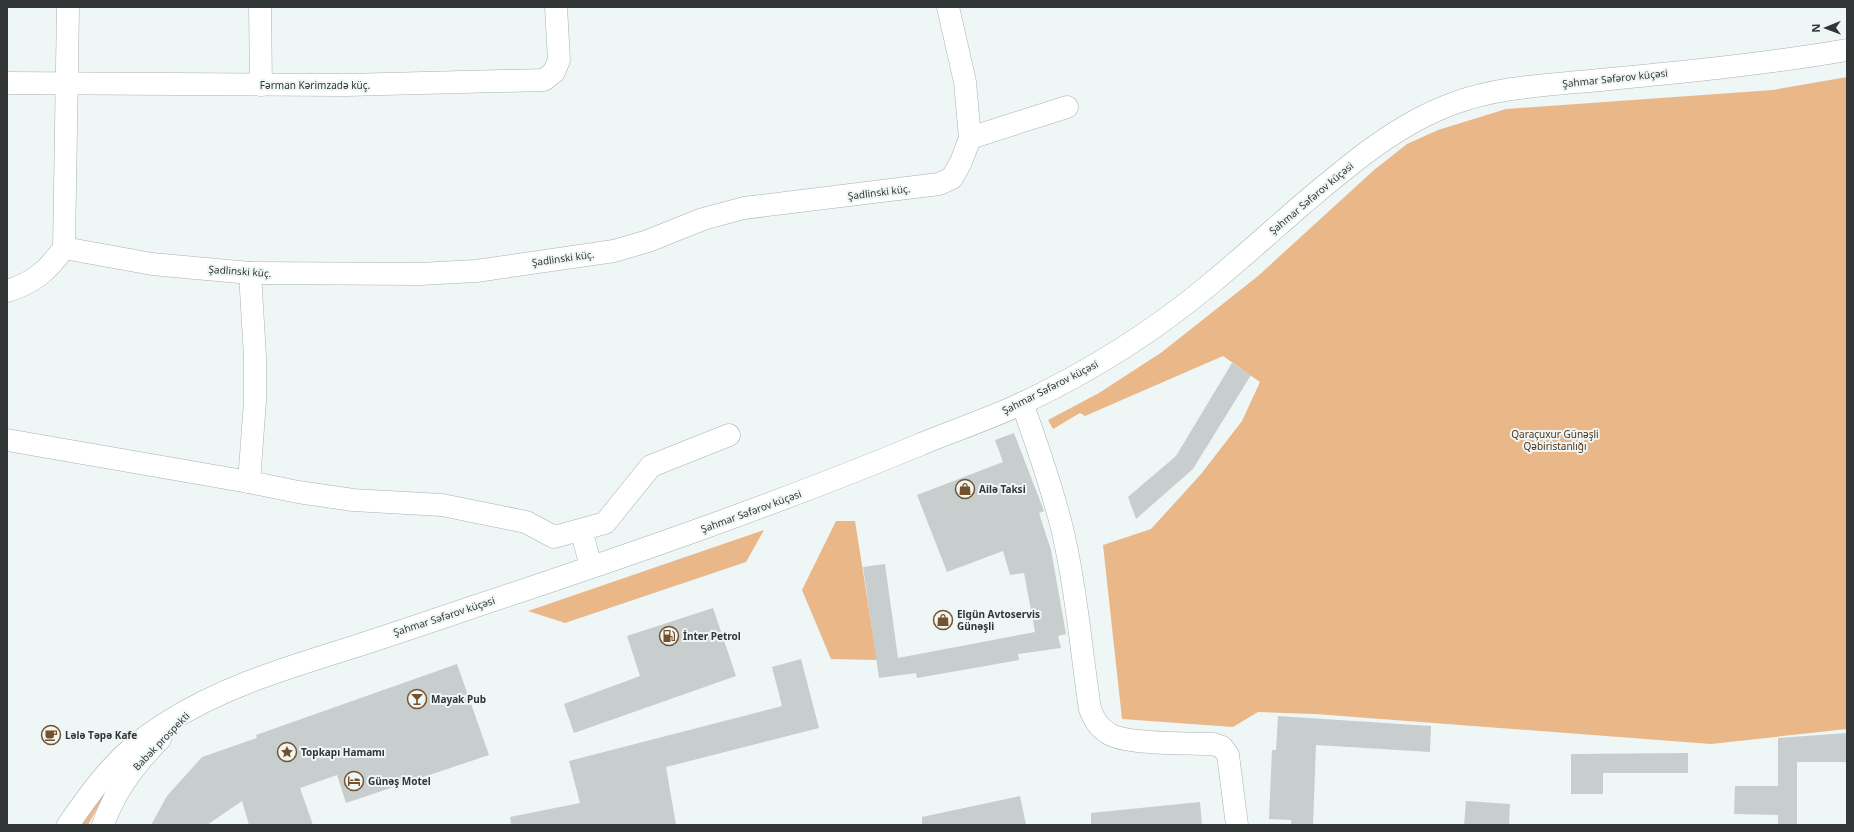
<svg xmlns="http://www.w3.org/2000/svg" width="1854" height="832" font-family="'Noto Sans',sans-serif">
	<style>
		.green { fill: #eab789 }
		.building { fill: #c7cecd }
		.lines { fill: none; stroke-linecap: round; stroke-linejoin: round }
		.minor-casing { stroke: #aab1b0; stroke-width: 23 }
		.tertiary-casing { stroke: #aab1b0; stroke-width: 23 }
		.secondary-casing { stroke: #aab1b0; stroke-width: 23 }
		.minor { stroke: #fff; stroke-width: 22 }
		.tertiary { stroke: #fff; stroke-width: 22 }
		.secondary { stroke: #fff; stroke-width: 22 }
		.labels { text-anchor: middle; stroke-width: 4; stroke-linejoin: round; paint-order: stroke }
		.street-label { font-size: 10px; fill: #333636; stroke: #eff6f6 }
		.park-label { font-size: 10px; fill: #513316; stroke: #eff6f6 }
		.poi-label { font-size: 10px; font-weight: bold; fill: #333636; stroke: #eff6f6; text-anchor: start }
	</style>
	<rect width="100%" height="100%" fill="#eff6f6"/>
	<!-- green -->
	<g class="green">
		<polygon points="1847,77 1847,729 1711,744 1315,714 1258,712 1233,727 1122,719 1103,545 1151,529 1201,474 1242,421 1260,382 1223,356 1085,416 1080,413 1053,429 1048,420 1099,393 1162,352 1258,276 1374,170 1407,144 1438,130 1506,109 1773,90"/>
		<polygon points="836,521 855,521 877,660 831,659 802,590"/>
		<polygon points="764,530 746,562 565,623 528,611"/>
		<polygon points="109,787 88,825 82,825 84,822"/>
	</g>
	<!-- building -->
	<g class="building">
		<polygon points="1232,363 1251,375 1193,469 1136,519 1128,497 1176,456"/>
		<polygon points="1014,433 1044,511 1039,513 1051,550 1066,634 1058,636 1061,648 1018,654 1019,660 917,678 916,673 879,678 863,567 885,564 898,658 1035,632 1024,573 1010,575 1003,551 947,572 917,495 1003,462 995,440"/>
		<polygon points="713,608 736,676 574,733 564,704 640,676 627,636"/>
		<polygon points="801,659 819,728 666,767 676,825 511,825 510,817 580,803 569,761 782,706 772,667"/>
		<polygon points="457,664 489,755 346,803 337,775 300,788 313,825 249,825 242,801 207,825 151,825 167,796 202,757 257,738 256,735"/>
		<polygon points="1278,716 1431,726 1430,752 1316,745 1313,825 1291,825 1291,820 1269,819 1272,750 1276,750"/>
		<polygon points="1847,733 1847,762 1797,762 1797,825 1778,825 1778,815 1734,814 1735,786 1778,786 1778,738"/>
		<polygon points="1688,753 1688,773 1603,773 1603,794 1571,794 1571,754"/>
		<polygon points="1020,796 1026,825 922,825 922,817"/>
		<polygon points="1466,801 1510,804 1509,825 1464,825"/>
		<polygon points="1200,802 1202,825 1091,825 1091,813"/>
	</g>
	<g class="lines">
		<defs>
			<g id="minor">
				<polyline points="260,7 261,85"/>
				<polyline points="7,83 346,85 544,80 554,72 559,60 556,7"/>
				<polyline points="970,138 1067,107"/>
				<polyline points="64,248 68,7"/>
				<path d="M7,291C34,283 48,270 64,248L152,264L250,273L420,274L476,271L614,251L648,241L703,219L744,208L939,184L952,178L961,162L970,138L965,82L948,7"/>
				<polyline points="7,440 249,482 298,492 353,500 442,505 526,522 554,537 605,523 651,466 729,435"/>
				<polyline points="249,482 255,401 255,357 250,273"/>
				<polyline points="581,530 591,566"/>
			</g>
			<path id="tertiary" d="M1022,403C1037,444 1051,485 1062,528C1076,587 1081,649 1090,709C1094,719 1098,727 1108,733C1124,745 1190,743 1213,744L1222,747L1228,755L1237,825"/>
			<g id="secondary">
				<path d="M68,825C96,784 120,752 163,725C220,688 283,669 347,649C388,636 429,622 470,608C621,558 772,506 919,445C953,431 988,419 1021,404C1091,371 1155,331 1214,281C1244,256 1274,229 1304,203C1349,165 1397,124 1452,104C1499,86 1551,85 1600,80C1682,72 1766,64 1847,50"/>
				<path d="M103,825C114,792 136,763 160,739"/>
			</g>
		</defs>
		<!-- minor casing -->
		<use href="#minor" class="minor-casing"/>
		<!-- tertiary casing -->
		<use href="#tertiary" class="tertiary-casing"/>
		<!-- secondary casing -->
		<use href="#secondary" class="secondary-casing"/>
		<!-- minor -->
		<use href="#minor" class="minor"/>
		<!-- tertiary -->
		<use href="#tertiary" class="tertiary"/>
		<!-- secondary -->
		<use href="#secondary" class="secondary"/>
	</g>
	<!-- icons -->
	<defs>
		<symbol id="shop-ring" viewBox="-11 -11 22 22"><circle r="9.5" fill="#eff6f6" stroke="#76512d" stroke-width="1.5"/><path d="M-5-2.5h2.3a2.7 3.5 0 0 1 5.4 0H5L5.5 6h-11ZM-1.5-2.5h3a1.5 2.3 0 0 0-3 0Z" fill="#76512d"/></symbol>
		<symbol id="fuel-ring" viewBox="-11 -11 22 22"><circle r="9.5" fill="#eff6f6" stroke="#76512d" stroke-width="1.5"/><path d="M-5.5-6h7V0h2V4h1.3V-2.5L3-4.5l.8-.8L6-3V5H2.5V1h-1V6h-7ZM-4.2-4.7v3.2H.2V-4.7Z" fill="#76512d"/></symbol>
		<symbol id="bar-ring" viewBox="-11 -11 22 22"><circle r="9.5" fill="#eff6f6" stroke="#76512d" stroke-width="1.5"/><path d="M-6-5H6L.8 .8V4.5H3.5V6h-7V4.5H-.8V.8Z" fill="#76512d"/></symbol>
		<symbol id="cafe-ring" viewBox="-11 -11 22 22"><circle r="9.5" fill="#eff6f6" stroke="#76512d" stroke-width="1.5"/><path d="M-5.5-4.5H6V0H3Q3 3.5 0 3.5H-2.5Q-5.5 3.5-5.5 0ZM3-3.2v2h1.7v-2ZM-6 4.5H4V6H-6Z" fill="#76512d"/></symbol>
		<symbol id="sight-ring" viewBox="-11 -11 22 22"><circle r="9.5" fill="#eff6f6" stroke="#76512d" stroke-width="1.5"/><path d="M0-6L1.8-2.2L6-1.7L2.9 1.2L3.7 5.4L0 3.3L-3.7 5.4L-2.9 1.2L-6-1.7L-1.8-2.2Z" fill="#76512d"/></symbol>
		<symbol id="hotel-ring" viewBox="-11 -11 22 22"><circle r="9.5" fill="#eff6f6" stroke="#76512d" stroke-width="1.5"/><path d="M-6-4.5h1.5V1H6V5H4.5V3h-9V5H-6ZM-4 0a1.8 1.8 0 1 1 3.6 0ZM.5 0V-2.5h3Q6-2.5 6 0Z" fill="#76512d"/></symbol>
	</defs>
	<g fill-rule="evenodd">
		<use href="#shop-ring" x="954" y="478" width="22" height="22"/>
		<use href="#shop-ring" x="932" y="609" width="22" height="22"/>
		<use href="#fuel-ring" x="658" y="625" width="22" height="22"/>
		<use href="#bar-ring" x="406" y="688" width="22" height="22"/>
		<use href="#cafe-ring" x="40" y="724" width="22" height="22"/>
		<use href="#sight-ring" x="276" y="741" width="22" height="22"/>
		<use href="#hotel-ring" x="343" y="770" width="22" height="22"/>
	</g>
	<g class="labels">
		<!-- street labels -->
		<g class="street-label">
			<text transform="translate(1615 78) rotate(-6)" y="4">Şahmar Səfərov küçəsi</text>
			<text x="315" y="89">Fərman Kərimzadə küç.</text>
			<text transform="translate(879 192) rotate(-7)" y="4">Şadlinski küç.</text>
			<text transform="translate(1311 198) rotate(-40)" y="4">Şahmar Səfərov küçəsi</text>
			<text transform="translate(563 258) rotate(-8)" y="4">Şadlinski küç.</text>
			<text transform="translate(240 271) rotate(4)" y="4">Şadlinski küç.</text>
			<text transform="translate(1050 387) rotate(-27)" y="4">Şahmar Səfərov küçəsi</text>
			<text transform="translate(751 511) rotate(-20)" y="4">Şahmar Səfərov küçəsi</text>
			<text transform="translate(444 616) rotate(-18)" y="4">Şahmar Səfərov küçəsi</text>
			<text transform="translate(161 741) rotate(-46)" y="4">Babək prospekti</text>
		</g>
		<!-- park labels -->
		<g class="park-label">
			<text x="1555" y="438">Qaraçuxur Günəşli<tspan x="1555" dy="12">Qəbiristanlığı</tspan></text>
		</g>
		<!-- poi labels -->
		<g class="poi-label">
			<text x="979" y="493">Ailə Taksi</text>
			<text x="957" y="618">Elgün Avtoservis<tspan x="957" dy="12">Günəşli</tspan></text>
			<text x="683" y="640">İnter Petrol</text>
			<text x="431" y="703">Mayak Pub</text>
			<text x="65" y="739">Lələ Təpə Kafe</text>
			<text x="301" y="756">Topkapı Hamamı</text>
			<text x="368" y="785">Günəş Motel</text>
		</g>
	</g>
	<!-- border -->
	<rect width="1854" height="832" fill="none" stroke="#333636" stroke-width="16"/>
	<!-- north arrow -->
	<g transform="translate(1826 28) rotate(269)" stroke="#eff6f6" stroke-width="3" paint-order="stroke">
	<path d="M0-3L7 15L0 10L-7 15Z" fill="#333636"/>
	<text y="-6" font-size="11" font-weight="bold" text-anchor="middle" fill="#333636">N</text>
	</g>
</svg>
